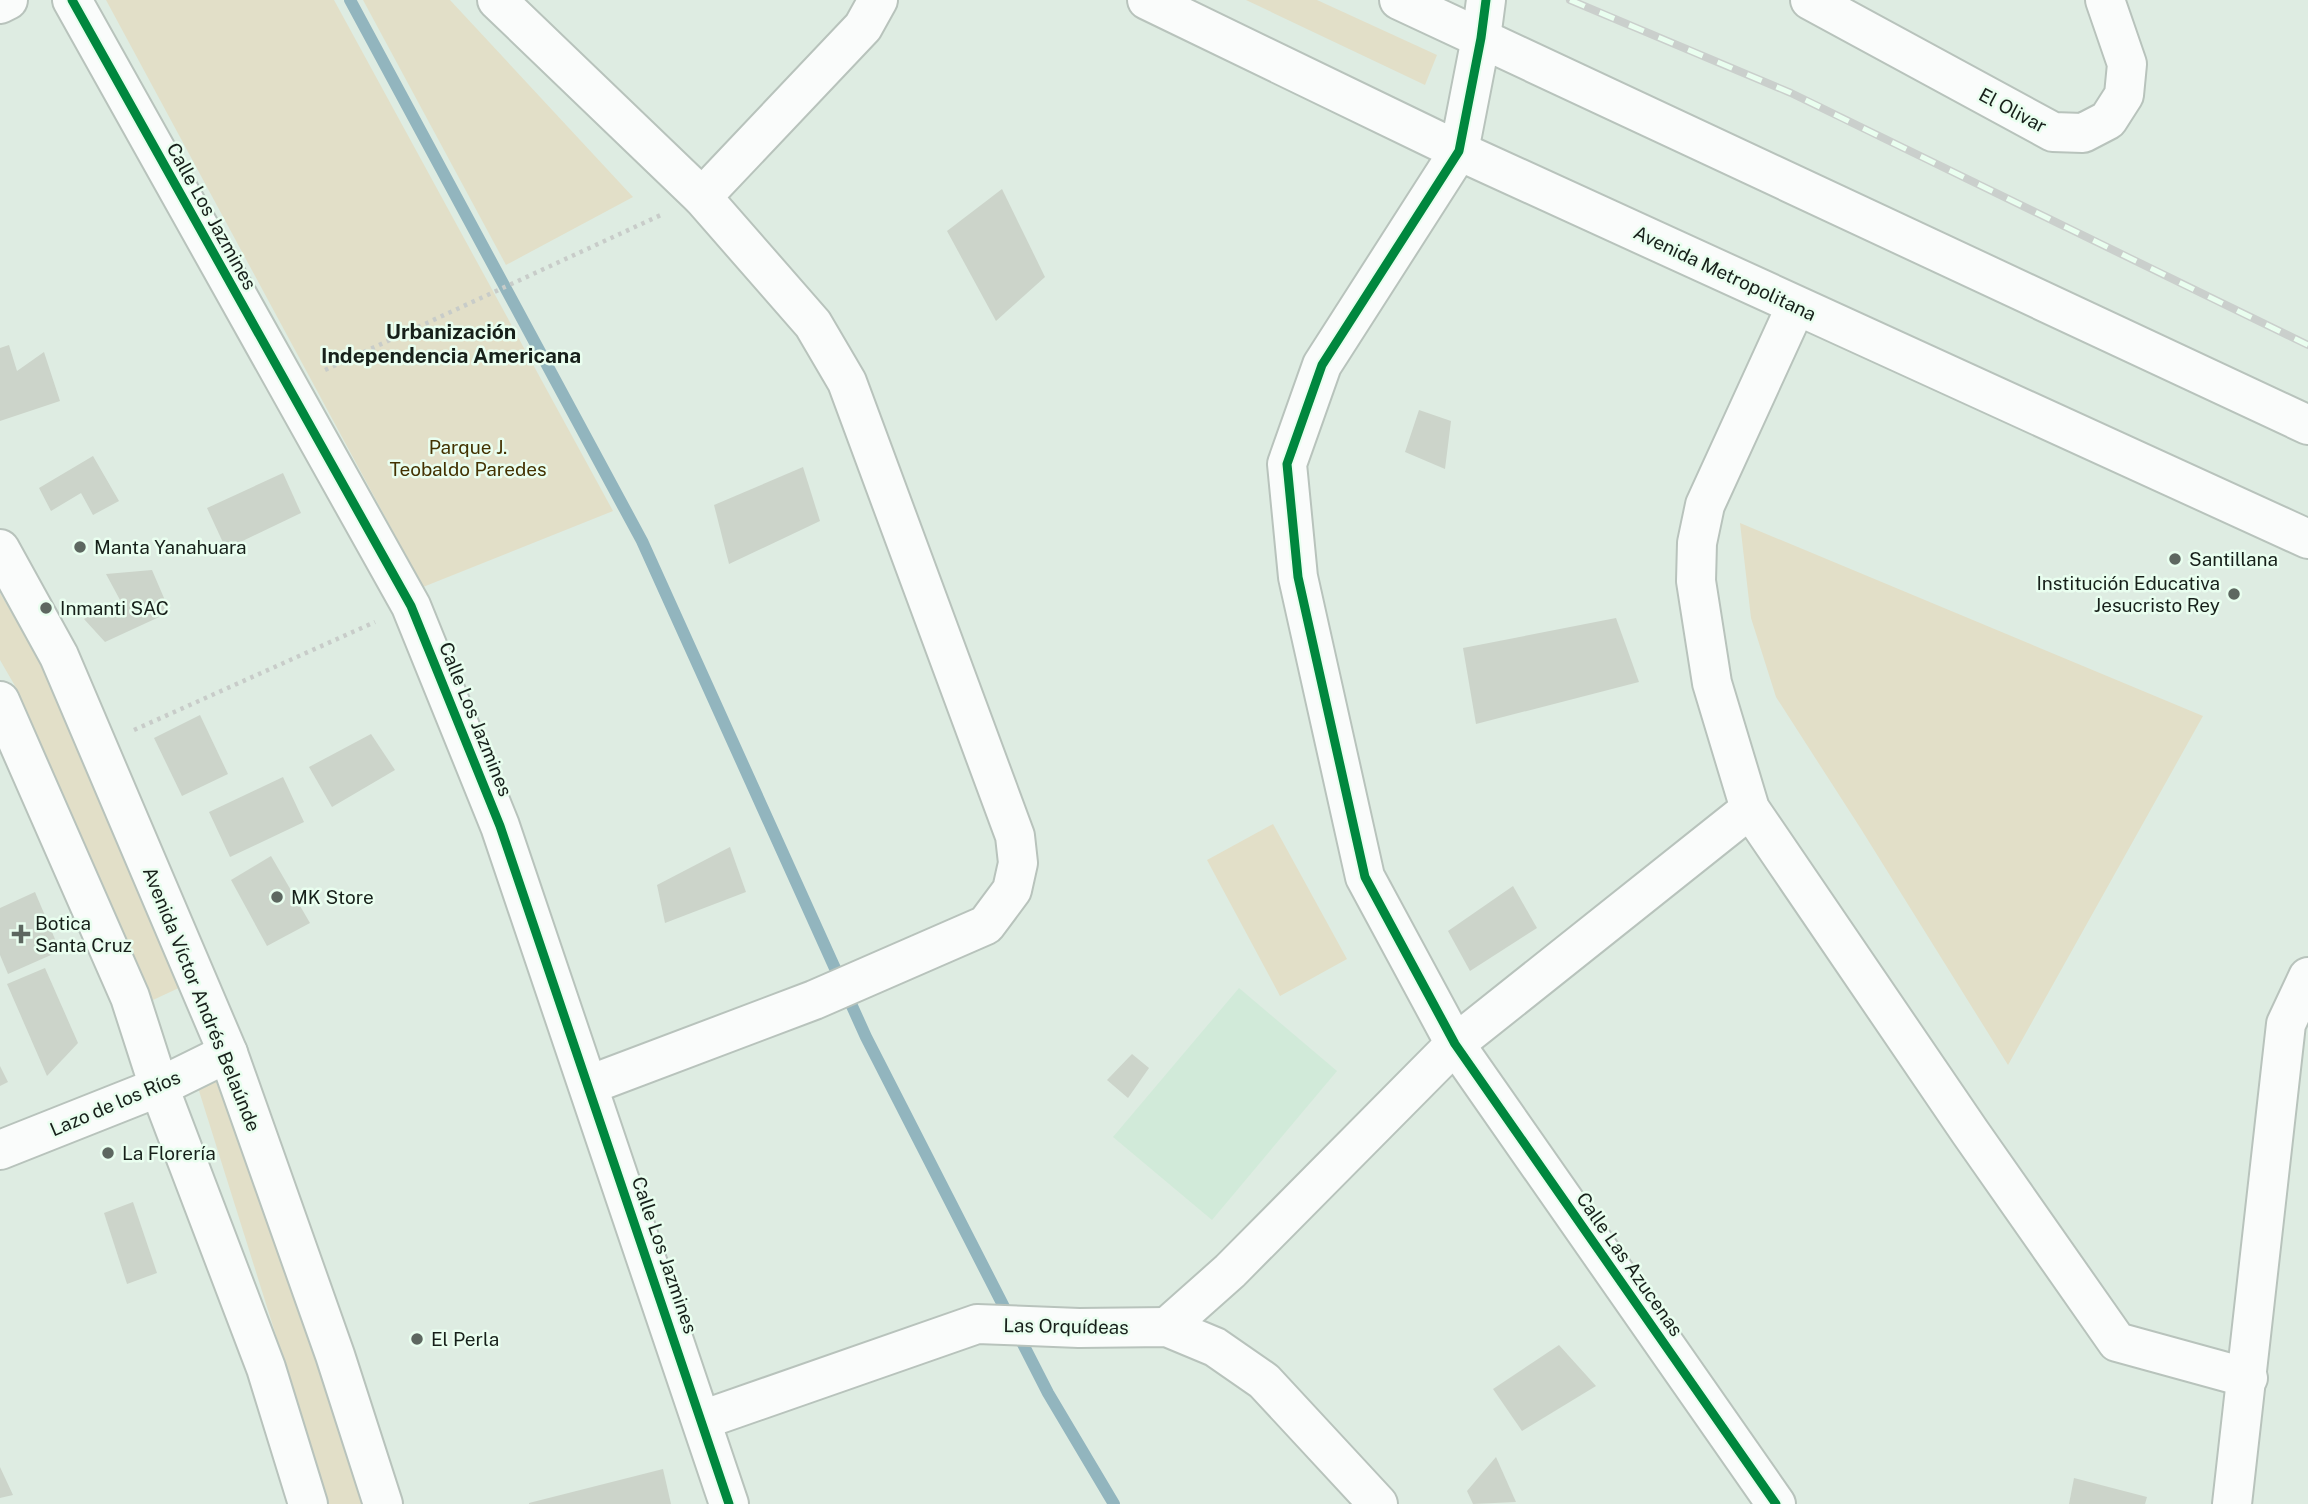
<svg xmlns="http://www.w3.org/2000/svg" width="2308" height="1504" font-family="'Public Sans',sans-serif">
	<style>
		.built { fill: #d1ead9 }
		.green { fill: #e2dfc8 }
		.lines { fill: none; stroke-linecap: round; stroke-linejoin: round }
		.stream { stroke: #92b5be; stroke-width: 12 }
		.building { fill: #ccd4ca }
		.minor-casing { stroke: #b8c3bc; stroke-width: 42 }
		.tertiary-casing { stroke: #b8c3bc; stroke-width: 42 }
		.secondary-casing { stroke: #b8c3bc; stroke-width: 42 }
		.primary-casing { stroke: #b8c3bc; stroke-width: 42 }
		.path { stroke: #c8ccc9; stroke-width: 4.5; stroke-dasharray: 3.5 5; stroke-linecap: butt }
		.minor { stroke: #fafcfb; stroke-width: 38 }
		.tertiary { stroke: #fafcfb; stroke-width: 38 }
		.secondary { stroke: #fafcfb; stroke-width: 38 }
		.primary { stroke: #fafcfb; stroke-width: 38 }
		.rail-casing { stroke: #cacfcc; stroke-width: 8 }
		.rail { stroke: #e9feef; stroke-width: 5; stroke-dasharray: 16; stroke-linecap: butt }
		.cycleway-casing { stroke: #e9feef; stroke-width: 13 }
		.cycleway { stroke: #00873e; stroke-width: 9 }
		.poi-dot { fill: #5d6760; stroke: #e9feef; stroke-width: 2.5 }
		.labels { text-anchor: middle; stroke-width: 5; stroke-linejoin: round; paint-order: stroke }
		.street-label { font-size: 19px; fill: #17201a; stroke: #e9feef }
		.park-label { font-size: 19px; fill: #433100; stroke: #e9feef }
		.poi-label { font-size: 19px; fill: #17201a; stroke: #e9feef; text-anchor: start }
		.neighbourhood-label { font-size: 21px; font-weight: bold; fill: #17201a; stroke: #e9feef }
	</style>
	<rect width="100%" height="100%" fill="#deece2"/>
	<!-- built -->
	<polygon class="built" points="1239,988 1337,1071 1212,1220 1113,1137"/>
	<!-- green -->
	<g class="green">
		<polygon points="106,0 334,0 613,511 423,587"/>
		<polygon points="363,0 450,0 633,197 506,265"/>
		<polygon points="1246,0 1317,0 1437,55 1425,85"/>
		<polygon points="1740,523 2203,716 2008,1065 1861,829 1776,697 1751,618"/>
		<polygon points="0,593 51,681 183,986 153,1000 18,691 0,660"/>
		<polygon points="1273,824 1347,959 1280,996 1207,860"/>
		<polygon points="213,1074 371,1474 379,1504 329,1504 194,1075"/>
	</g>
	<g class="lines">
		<!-- stream -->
		<polyline class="stream" points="350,0 642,541 866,1037 1048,1393 1114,1504"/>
	</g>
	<!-- building -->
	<g class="building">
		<polygon points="1002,189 1045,277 996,321 947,231"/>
		<polygon points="9,345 17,371 44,352 60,401 0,421 0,348"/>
		<polygon points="1419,410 1451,421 1445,469 1405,452"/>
		<polygon points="93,456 119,501 93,515 81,493 51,511 39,488"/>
		<polygon points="803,467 820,521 729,564 714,505"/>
		<polygon points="283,473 301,513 226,549 207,508"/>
		<polygon points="152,570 170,612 105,642 84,619 120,600 106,574"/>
		<polygon points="1616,618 1639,682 1476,724 1463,648"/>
		<polygon points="200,715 228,774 182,796 154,738"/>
		<polygon points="371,734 395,770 332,807 309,767"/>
		<polygon points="283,777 304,822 230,857 209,812"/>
		<polygon points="730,847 746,892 665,923 657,885"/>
		<polygon points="271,856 310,923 267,946 231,880"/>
		<polygon points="1513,886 1537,928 1470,971 1448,931"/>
		<polygon points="35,892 60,951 8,974 0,955 0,908"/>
		<polygon points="45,968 78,1043 47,1076 7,984"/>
		<polygon points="1132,1054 1149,1068 1128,1098 1107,1080"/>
		<polygon points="0,1066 8,1082 0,1086"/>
		<polygon points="133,1202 157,1273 127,1284 104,1213"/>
		<polygon points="1559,1345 1596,1386 1522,1431 1493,1389"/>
		<polygon points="1496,1457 1516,1502 1473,1504 1467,1491"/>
		<polygon points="0,1467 13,1495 0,1498"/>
		<polygon points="663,1469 671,1504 529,1504 529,1503"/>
		<polygon points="2074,1478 2147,1497 2145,1504 2069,1504"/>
	</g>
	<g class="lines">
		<defs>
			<g id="minor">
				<polyline points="72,0 411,606 500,826 729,1504"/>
				<polyline points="497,0 702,197 813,324 847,382 1015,836 1018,863 1012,890 986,925 814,1000 589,1085"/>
				<polyline points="1486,0 1481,38 1459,151 1322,365 1287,464 1298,577 1365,877 1455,1044 1776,1504"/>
				<polyline points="1810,0 2053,132 2083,133 2108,120 2124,95 2127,64 2105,0"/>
				<polyline points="0,4 8,0"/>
				<polyline points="702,197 863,27 878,0"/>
				<polyline points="1796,306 1705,505 1697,543 1696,581 1712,683 1750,809 1970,1132 2117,1342 2248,1378"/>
				<polyline points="1167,1327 1230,1271 1455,1044 1750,809"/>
				<polyline points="702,1420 977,1324 1079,1328 1167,1327 1215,1347 1264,1381 1378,1504"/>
				<polyline points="2232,1504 2286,1024 2308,977"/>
			</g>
			<polyline id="tertiary" points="0,1150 159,1087 228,1053"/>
			<g id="secondary">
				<polyline points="1147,0 1459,151 2308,539"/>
				<polyline points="1399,0 2308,425"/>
			</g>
			<g id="primary">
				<polyline points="0,549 59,656 228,1053 335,1355 383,1504"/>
				<polyline points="0,701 130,997 159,1087 266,1368 308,1504"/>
			</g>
		</defs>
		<!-- minor casing -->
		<use href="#minor" class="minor-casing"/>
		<!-- tertiary casing -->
		<use href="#tertiary" class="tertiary-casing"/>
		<!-- secondary casing -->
		<use href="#secondary" class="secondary-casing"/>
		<!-- primary casing -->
		<use href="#primary" class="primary-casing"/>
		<!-- path -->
		<g class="path">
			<polyline points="325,370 663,214"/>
			<polyline points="134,730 375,622"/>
		</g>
		<!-- minor -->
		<use href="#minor" class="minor"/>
		<!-- tertiary -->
		<use href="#tertiary" class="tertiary"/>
		<!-- secondary -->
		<use href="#secondary" class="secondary"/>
		<!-- primary -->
		<use href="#primary" class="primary"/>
		<defs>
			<polyline id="rail" points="1570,0 1791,93 2308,345"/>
		</defs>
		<!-- rail casing -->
		<use href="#rail" class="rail-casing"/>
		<!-- rail -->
		<use href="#rail" class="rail"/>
		<defs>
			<g id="cycleway">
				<polyline points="72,0 411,606 500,826 729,1504"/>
				<polyline points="1486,0 1481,38 1459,151 1322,365 1287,464 1298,577 1365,877 1455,1044 1776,1504"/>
			</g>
		</defs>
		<!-- cycleway casing -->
		<use href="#cycleway" class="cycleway-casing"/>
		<!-- cycleway -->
		<use href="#cycleway" class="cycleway"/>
	</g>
	<!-- markers -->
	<g class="poi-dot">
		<circle cx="80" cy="547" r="7"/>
		<circle cx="2175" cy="559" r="7"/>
		<circle cx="2234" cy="594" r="7"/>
		<circle cx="46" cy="608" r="7"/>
		<circle cx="277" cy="897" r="7"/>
		<path d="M17.5 923.5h7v7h7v7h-7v7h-7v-7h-7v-7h7z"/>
		<circle cx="108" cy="1153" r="7"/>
		<circle cx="417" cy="1339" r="7"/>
	</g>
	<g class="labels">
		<!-- street labels -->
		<g class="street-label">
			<text transform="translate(2013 110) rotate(28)" y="7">El Olivar</text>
			<text transform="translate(212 216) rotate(61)" y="7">Calle Los Jazmines</text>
			<text transform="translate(1725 273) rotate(25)" y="7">Avenida Metropolitana</text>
			<text transform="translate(476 719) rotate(68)" y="7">Calle Los Jazmines</text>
			<text transform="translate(202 999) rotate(68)" y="7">Avenida Víctor Andrés Belaúnde</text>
			<text transform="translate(115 1103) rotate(-23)" y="7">Lazo de los Ríos</text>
			<text transform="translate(665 1255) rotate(71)" y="7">Calle Los Jazmines</text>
			<text transform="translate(1630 1264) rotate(55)" y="7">Calle Las Azucenas</text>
			<text transform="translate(1066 1326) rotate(1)" y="7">Las Orquídeas</text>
		</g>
		<!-- park labels -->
		<g class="park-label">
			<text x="468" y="454">Parque J.<tspan x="468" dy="22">Teobaldo Paredes</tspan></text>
		</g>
		<!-- poi labels -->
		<g class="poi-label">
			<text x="94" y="554">Manta Yanahuara</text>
			<text x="2189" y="566">Santillana</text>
			<text x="2220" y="590" text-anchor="end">Institución Educativa<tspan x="2220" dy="22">Jesucristo Rey</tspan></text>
			<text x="60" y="615">Inmanti SAC</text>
			<text x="291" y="904">MK Store</text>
			<text x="35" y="930">Botica<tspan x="35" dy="22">Santa Cruz</tspan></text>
			<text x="122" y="1160">La Florería</text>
			<text x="431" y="1346">El Perla</text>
		</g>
		<!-- neighbourhood labels -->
		<g class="neighbourhood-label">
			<text x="451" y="339">Urbanización<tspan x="451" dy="24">Independencia Americana</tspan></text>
		</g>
	</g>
</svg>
